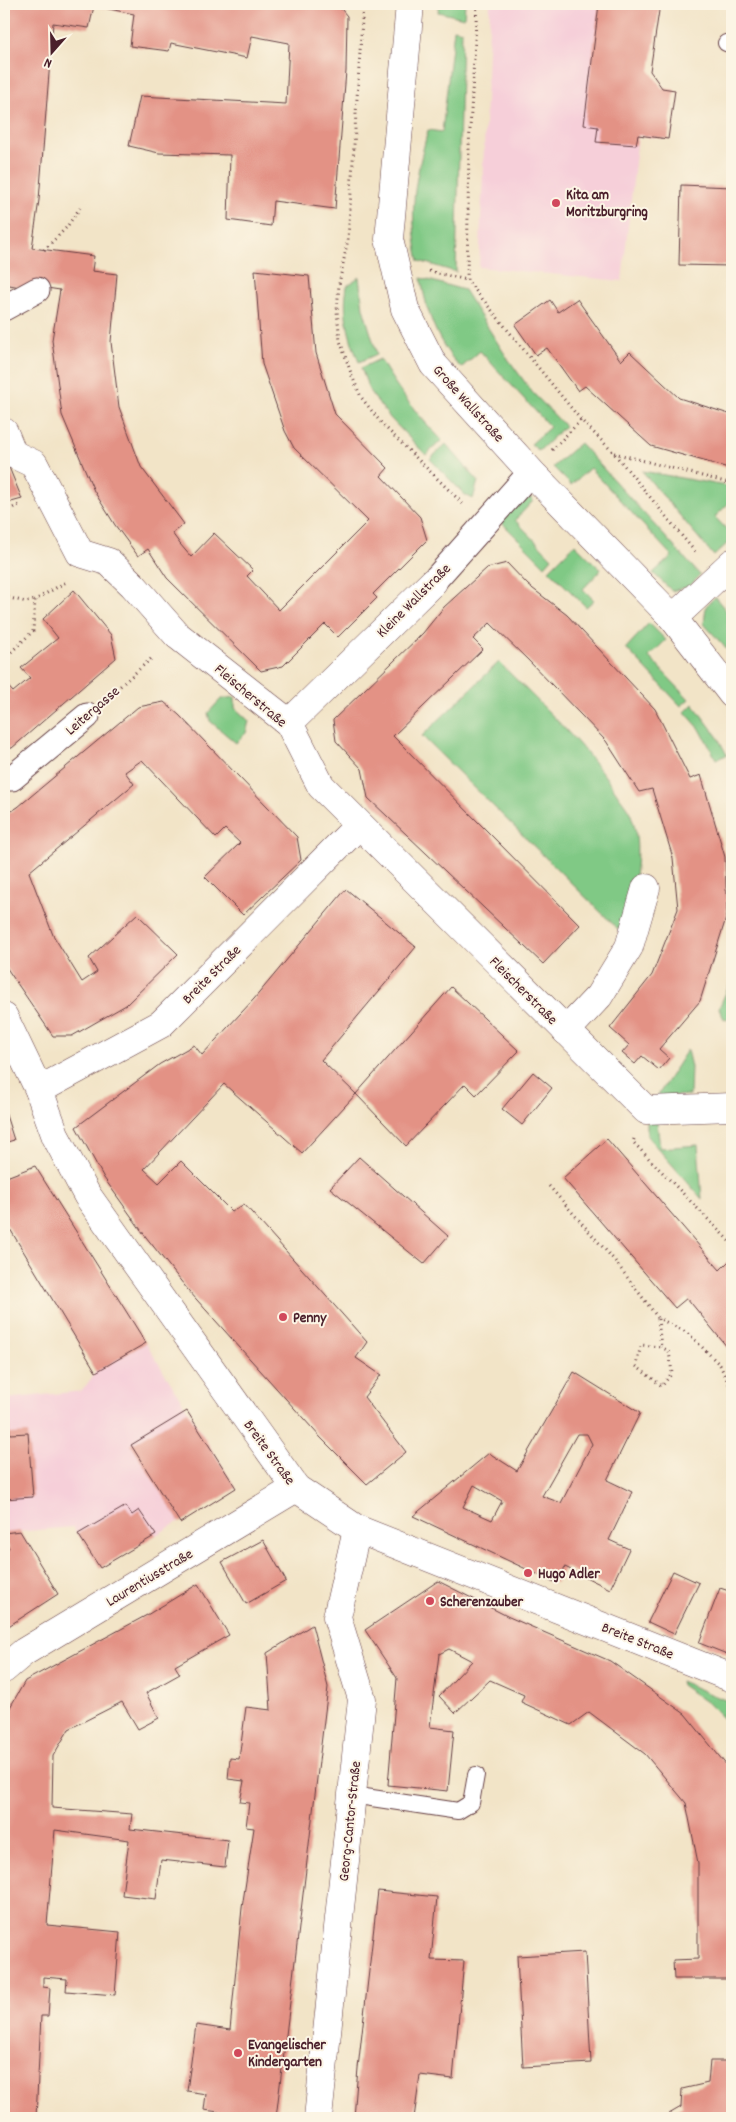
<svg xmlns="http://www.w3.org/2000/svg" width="736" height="2122" font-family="Dekko,sans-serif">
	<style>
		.built { fill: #f6cfd9 }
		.green { fill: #80c985; stroke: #657458 }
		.building { fill: #e39285; fill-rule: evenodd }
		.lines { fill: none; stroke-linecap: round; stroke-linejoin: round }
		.service-casing { stroke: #633d42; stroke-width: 18 }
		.pedestrian-casing { stroke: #633d42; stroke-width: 27 }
		.minor-casing { stroke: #633d42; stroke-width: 29 }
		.path { stroke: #633d42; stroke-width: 3; stroke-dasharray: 1 4; stroke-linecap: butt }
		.service { stroke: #fff; stroke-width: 16 }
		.pedestrian { stroke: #fff; stroke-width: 25 }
		.minor { stroke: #fff; stroke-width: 28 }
		.poi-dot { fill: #d1495b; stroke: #fcf5e5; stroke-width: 2 }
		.labels { text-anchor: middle; stroke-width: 4; stroke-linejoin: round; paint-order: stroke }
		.poi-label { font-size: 15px; font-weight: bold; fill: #4a1f2b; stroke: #fcf5e5; text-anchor: start }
		.street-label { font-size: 15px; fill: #4a1f2b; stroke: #fcf5e5 }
	</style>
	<rect width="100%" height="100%" fill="#fcf5e5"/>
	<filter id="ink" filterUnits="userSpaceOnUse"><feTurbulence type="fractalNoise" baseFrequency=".02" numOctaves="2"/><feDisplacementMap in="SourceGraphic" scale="10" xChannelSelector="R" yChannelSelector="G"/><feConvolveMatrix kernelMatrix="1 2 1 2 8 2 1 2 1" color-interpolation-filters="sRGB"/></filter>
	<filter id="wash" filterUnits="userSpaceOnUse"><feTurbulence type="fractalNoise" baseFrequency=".0096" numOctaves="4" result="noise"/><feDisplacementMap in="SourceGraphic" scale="20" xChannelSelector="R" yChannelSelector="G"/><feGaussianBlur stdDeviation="1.12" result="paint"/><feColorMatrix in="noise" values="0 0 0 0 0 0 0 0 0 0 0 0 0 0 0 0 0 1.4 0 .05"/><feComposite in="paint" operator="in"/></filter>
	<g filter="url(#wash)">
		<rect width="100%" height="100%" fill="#f2e4c7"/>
		<!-- built -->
		<g class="built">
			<polygon points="490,4 660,4 650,71 662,88 675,90 668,139 638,136 622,281 479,267"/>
			<polygon points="146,1343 236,1488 100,1568 73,1527 4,1533 4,1399 82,1391 96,1372"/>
		</g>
		<!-- green -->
		<g class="green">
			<polygon points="439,4 465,4 464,18 438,12"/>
			<path d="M454,29L462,31L456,272L419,261C408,209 415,181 428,130L442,132Z"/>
			<path d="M359,277L363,308L377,354L359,362C349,337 342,313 347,286Z"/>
			<path d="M421,278L464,290L506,356L532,392L565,426L539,451L531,444L550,427L480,351L461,368C437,343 426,311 421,278Z"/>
			<path d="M380,359C397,389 417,415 442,440L426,455L390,418L370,392L361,368Z"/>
			<polygon points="580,443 700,575 690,586 672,591 653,573 672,556 590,468 571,485 553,467"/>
			<polygon points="446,444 478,481 473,499 464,494 430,459"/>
			<polygon points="642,471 732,487 732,500 715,517 732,535 732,539 714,556"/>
			<polygon points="530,497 533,501 515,520 552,558 545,566 499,520 514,501"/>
			<polygon points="575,544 601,570 583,589 594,600 586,607 549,570"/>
			<polygon points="715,597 732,618 732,655 704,624 706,606"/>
			<polygon points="649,623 666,640 649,657 689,699 681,706 626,648"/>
			<path d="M499,662C540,704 586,745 618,795C623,802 630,810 632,818C644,852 631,900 623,934L422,736Z"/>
			<polygon points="235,697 235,708 249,721 246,733 236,743 210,721 208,713 221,699"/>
			<polygon points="693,704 717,736 727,755 716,759 700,729 685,712"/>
			<polygon points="732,979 732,1018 724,1019 719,1008"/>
			<polygon points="687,1050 691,1067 690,1095 657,1097"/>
			<polygon points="647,1122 657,1122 660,1148 698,1145 702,1199 647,1136"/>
			<polygon points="680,1681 732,1703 732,1727 709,1704 681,1685"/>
		</g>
		<g id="blocks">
			<!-- building -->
			<g class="building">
				<polygon points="4,4 337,4 347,16 346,71 335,209 273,201 271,226 228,220 230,155 159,153 129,146 140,96 286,104 289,43 252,36 247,58 171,43 169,51 130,46 134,14 94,6 89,28 53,23 39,200 32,248 94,256 92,271 117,274 111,342 119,407 141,467 184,524 172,533 180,544 191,557 214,533 253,570 247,576 279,610 368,521 294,448 285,431 262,364 255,270 309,276 316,353 335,414 388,468 381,476 420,517 427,540 373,594 377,598 338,637 325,624 283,666 261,671 167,578 148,549 138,556 115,525 94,491 62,415 52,340 60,290 47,288 47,292 4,284"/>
				<polygon points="599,4 660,4 650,71 662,88 675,90 668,139 638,135 636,145 596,142 598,127 584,125"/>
				<polygon points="681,185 732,187 732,266 679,265"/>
				<polygon points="577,299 621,361 630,352 679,398 732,415 732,469 651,446 585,386 578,391 547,348 536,355 515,325 550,300 558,312"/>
				<polygon points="4,455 22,499 4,504"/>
				<polygon points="507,563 528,585 567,615 655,709 690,779 701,775 725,857 727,915 700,1001 659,1049 669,1058 659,1070 642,1056 635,1064 622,1053 629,1045 610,1028 652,975 678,909 673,858 652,789 639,792 606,741 528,660 490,623 473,639 483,649 393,736 580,925 543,964 368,798 362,769 336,741 333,720 423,633 444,607 487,568"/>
				<polygon points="74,590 111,635 116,658 12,748 4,749 4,682 13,692 30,678 21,668 58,638 43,619"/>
				<polygon points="164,702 179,715 297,837 301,860 243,915 205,877 240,843 225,829 216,838 142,760 125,772 134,784 29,872 53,935 82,982 97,972 89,958 137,914 178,954 126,1005 72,1036 53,1036 4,964 4,816 18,807 138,707"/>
				<polygon points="346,889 416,947 321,1060 356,1094 302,1153 224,1084 144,1169 159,1183 181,1161 232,1212 244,1204 367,1342 356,1358 381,1375 364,1397 406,1452 367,1484 321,1438 188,1290 146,1237 104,1178 76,1127 160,1064 194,1045 202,1055 254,999"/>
				<polygon points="451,987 519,1051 476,1095 465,1084 406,1146 356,1094"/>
				<polygon points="533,1072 552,1088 522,1125 502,1109"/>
				<polygon points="4,1109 14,1140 4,1143"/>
				<polygon points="607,1139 720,1270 731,1259 732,1261 732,1353 687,1298 675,1308 563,1178"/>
				<polygon points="359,1157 448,1236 424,1264 330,1188"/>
				<polygon points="35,1166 146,1343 96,1372 4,1219 4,1178"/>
				<path d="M574,1372L640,1413L607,1480L632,1492L609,1540L629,1549L610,1589L565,1567L556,1583L413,1516L489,1453L517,1471ZM577,1434H587L592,1444L561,1503L542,1496ZM474,1485L502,1501L492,1520L463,1507Z"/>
				<polygon points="187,1411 236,1488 180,1523 131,1445"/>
				<polygon points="4,1419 9,1419 10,1434 28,1433 33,1497 4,1499"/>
				<polygon points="126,1506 132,1515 139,1510 156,1535 100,1568 78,1534"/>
				<polygon points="20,1531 58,1594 4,1629 4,1551 9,1548 4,1539 4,1533"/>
				<polygon points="263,1540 286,1581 246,1604 222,1562"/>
				<polygon points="673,1571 699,1583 674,1634 648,1622"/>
				<polygon points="438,1581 509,1617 610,1661 685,1714 732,1772 732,1979 674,1979 673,1960 698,1959 698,1863 686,1803 645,1754 589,1712 571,1725 521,1702 524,1695 490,1680 455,1713 439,1696 472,1661 449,1649 439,1654 430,1727 454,1730 448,1791 388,1785 397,1678 365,1630"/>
				<polygon points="198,1584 229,1635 175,1666 180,1674 146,1693 159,1718 138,1729 122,1702 69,1729 53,1756 52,1808 132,1814 130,1829 228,1840 225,1867 161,1860 156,1899 122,1895 129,1840 55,1830 47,1925 120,1932 115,1995 66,1991 67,1979 43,1977 43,1987 50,1988 48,2016 41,2016 36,2118 4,2118 4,1718 25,1681 147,1615"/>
				<polygon points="720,1588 732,1592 732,1656 699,1643"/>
				<polygon points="312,1625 328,1687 276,2118 218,2118 219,2112 204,2110 206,2094 187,2091 196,2025 230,2030 242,1908 254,1828 246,1827 249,1803 240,1802 244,1781 228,1779 230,1758 239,1759 246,1707 271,1710 267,1653"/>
				<polygon points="378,1891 437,1897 431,1960 464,1961 453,2079 420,2075 414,2118 354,2118 358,2068"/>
				<polygon points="585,1952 591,2063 523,2067 517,1956"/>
				<polygon points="710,2061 732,2061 732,2118 662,2118 681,2107 682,2089 708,2083"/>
			</g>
		</g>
	</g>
	<g filter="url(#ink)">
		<use href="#blocks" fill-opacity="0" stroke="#633d42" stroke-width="1"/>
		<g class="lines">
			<defs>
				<g id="service">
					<polyline points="726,43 732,45"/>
					<polyline points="352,1795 458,1811 471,1803 476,1775"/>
				</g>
				<g id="pedestrian">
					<polyline points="4,308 37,290"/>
					<polyline points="433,582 531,472"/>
					<polyline points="4,778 12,778 87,716"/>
				</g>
				<g id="minor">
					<polyline points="410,4 389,239 405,309 433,364 531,472 673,618 732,694"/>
					<polyline points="4,432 13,454 34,464 80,553 109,562 133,585 177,635 289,723 321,786 646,1110 732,1107"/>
					<polyline points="673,618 732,563"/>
					<polyline points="289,723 433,582"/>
					<polyline points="4,1017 39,1090 56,1137 87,1195 296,1488 357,1529 732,1678"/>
					<polyline points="566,1031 599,996 629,947 646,888"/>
					<polyline points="39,1090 161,1024 359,825"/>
					<polyline points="4,1669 24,1652 296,1488"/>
					<polyline points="318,2118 362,1699 337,1617 357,1529"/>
				</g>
			</defs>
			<!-- service casing -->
			<use href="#service" class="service-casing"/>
			<!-- pedestrian casing -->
			<use href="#pedestrian" class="pedestrian-casing"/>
			<!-- minor casing -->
			<use href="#minor" class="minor-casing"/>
			<!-- path -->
			<g class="path">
				<polyline points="363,4 348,239 339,284 337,311 340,341 352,376 361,397 382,424 463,504"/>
				<polyline points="477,4 469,147 467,280 581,420 613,452 696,553"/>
				<polyline points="44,250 66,228 80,208"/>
				<polyline points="429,271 467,280"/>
				<polyline points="552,450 581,420"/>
				<polyline points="614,453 729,483 732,482"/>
				<polyline points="4,512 19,505"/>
				<polyline points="4,599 6,597 26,602 35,600"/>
				<polyline points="4,655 6,657 33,631 35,600 66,582"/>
				<polyline points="109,696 153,657"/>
				<polyline points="634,1139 633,1142 732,1244"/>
				<polyline points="549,1186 615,1261 658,1318 688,1333 720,1365 732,1391"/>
				<polyline points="658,1319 661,1347 641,1345 636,1366 662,1386 672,1373 669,1351 661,1347"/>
			</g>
			<!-- service -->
			<use href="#service" class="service"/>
			<!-- pedestrian -->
			<use href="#pedestrian" class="pedestrian"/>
			<!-- minor -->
			<use href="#minor" class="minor"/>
		</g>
	</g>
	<!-- markers -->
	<g class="poi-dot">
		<circle cx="556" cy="203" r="5"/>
		<circle cx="283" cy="1317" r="5"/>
		<circle cx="528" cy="1573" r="5"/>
		<circle cx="430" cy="1601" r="5"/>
		<circle cx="238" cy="2053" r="5"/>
	</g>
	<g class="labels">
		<!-- poi labels -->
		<g class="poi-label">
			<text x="566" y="199">Kita am<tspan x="566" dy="17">Moritzburgring</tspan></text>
			<text x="293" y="1322">Penny</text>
			<text x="538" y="1578">Hugo Adler</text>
			<text x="440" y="1606">Scherenzauber</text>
			<text x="248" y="2049">Evangelischer<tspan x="248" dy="17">Kindergarten</tspan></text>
		</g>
		<!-- street labels -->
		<g class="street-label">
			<text transform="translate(469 403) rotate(48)" y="5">Große Wallstraße</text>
			<text transform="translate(413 600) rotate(-45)" y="5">Kleine Wallstraße</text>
			<text transform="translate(251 695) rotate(40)" y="5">Fleischerstraße</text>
			<text transform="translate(92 710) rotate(-41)" y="5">Leitergasse</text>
			<text transform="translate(211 974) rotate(-45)" y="5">Breite Straße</text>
			<text transform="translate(524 990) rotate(45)" y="5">Fleischerstraße</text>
			<text transform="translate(270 1452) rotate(54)" y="5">Breite Straße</text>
			<text transform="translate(149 1577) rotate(-31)" y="5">Laurentiusstraße</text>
			<text transform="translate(638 1640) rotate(22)" y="5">Breite Straße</text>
			<text transform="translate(349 1821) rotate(-84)" y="5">Georg-Cantor-Straße</text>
		</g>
	</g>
	<!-- margin -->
	<rect width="736" height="2122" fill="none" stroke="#fcf5e5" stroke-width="20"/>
	<!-- north arrow -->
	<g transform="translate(52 52) rotate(200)" stroke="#fcf5e5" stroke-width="4" paint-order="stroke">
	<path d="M0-4L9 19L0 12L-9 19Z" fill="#4a1f2b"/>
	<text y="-8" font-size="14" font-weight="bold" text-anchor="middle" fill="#4a1f2b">N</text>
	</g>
</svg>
